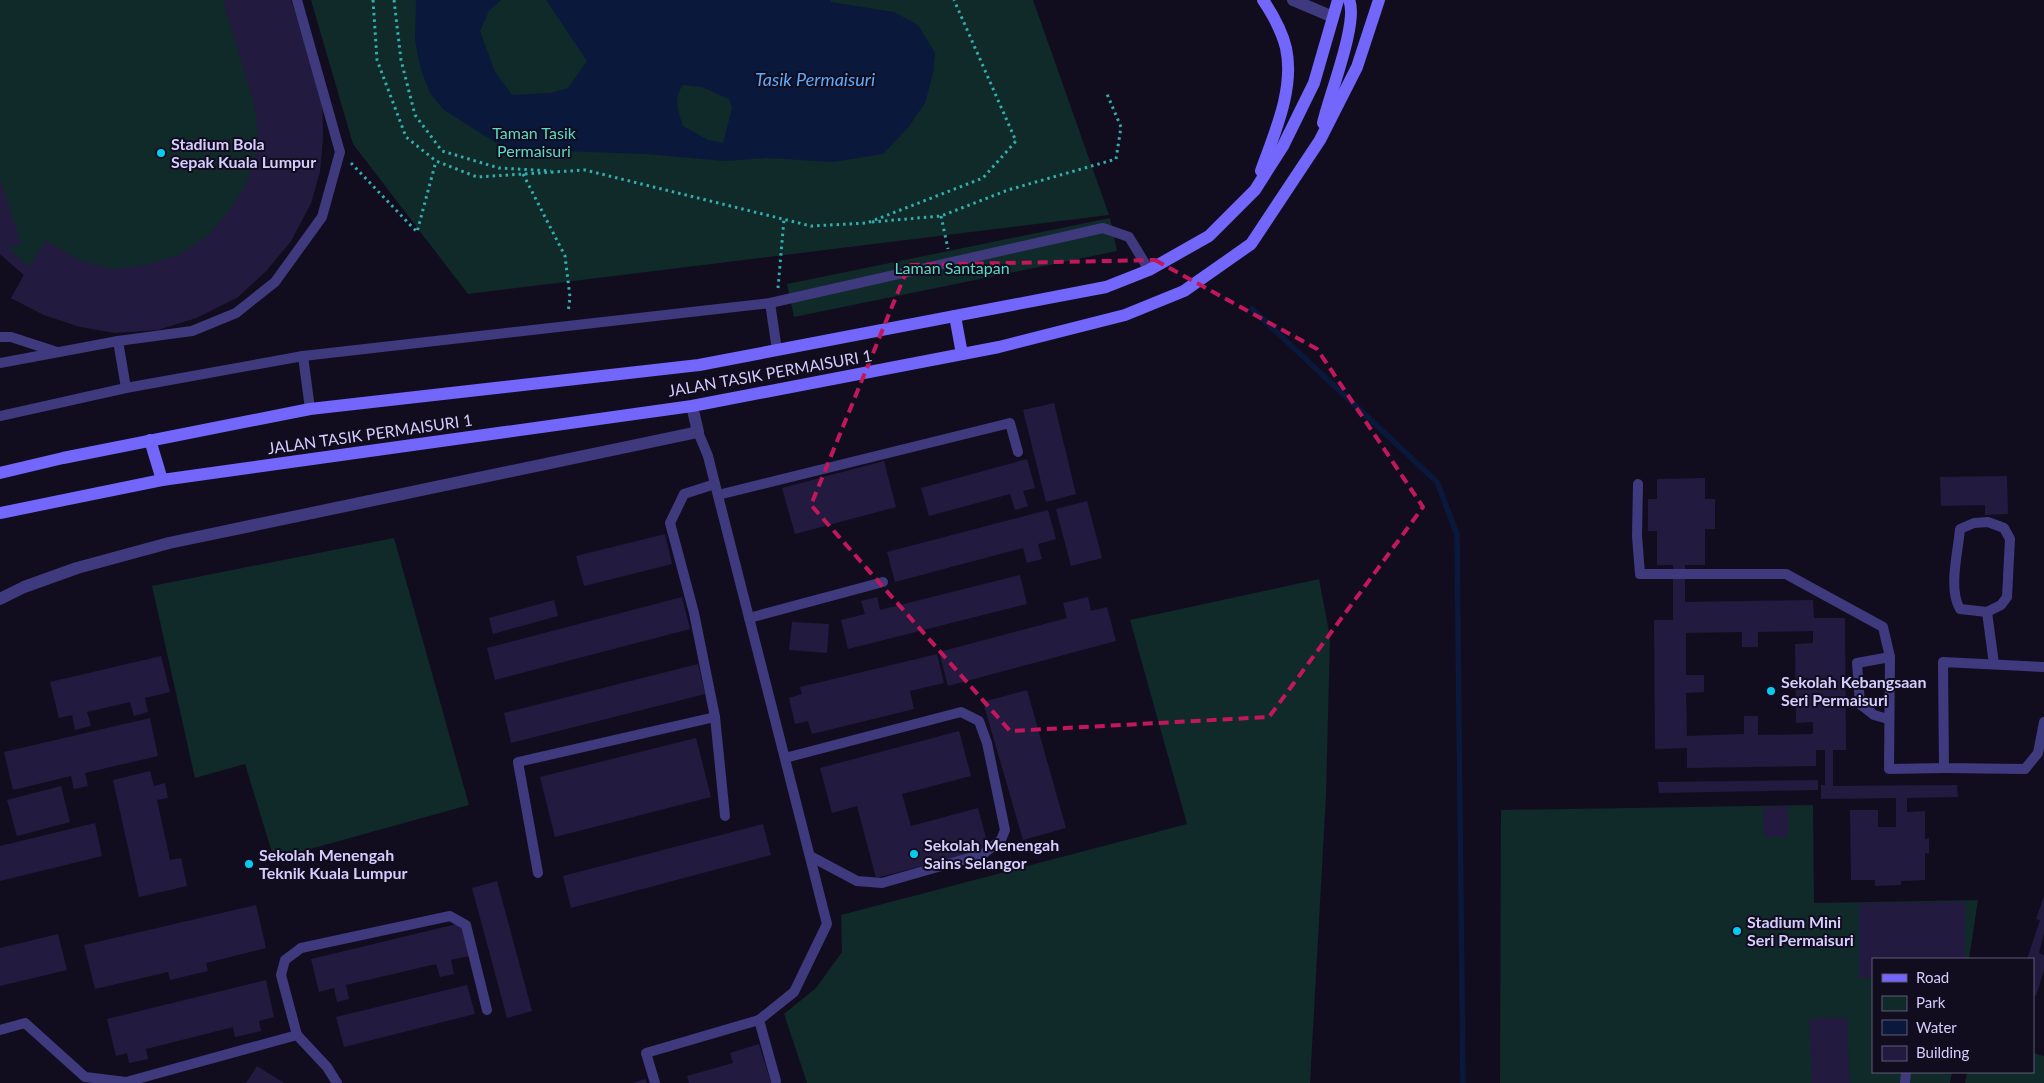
<svg xmlns="http://www.w3.org/2000/svg" width="2044" height="1083" font-family="Lato,sans-serif">
	<style>
		.green { fill: #102929 }
		.water { fill: #0a193b; fill-rule: evenodd }
		.lines { fill: none; stroke-linecap: round; stroke-linejoin: round }
		.stream { stroke: #0a193b; stroke-width: 5.5 }
		.building { fill: #231a40; fill-rule: evenodd }
		.path { stroke: #31aead; stroke-width: 3; stroke-dasharray: 2.5 4; stroke-linecap: butt }
		.service { stroke: #3f397d; stroke-width: 10 }
		.minor { stroke: #3f397d; stroke-width: 12 }
		.tertiary { stroke: #3f397d; stroke-width: 12 }
		.secondary { stroke: #7266fb; stroke-width: 12 }
		.marked { fill: none; stroke: #c2185b; stroke-width: 4; stroke-dasharray: 10 6; stroke-linejoin: round }
		.poi-dot { fill: #06cdf0; stroke: #110d1f; stroke-width: 2 }
		.labels { text-anchor: middle; stroke-width: 4; stroke-linejoin: round; paint-order: stroke }
		.park-label { font-size: 16px; fill: #5bdbc2; stroke: #110d1f }
		.poi-label { font-size: 16px; font-weight: bold; fill: #d5cdfe; stroke: #110d1f; text-anchor: start }
		.street-label { font-size: 16px; fill: #d5cdfe; stroke: #110d1f }
		.water-label { font-size: 18px; font-style: italic; fill: #5eaafb; stroke: #110d1f }
	</style>
	<rect width="100%" height="100%" fill="#110d1f"/>
	<!-- green -->
	<g class="green">
		<polygon points="0,0 291,0 322,101 323,136 320,171 311,203 291,241 266,271 238,297 196,318 157,330 80,327 44,315 11,298 24,275 0,254"/>
		<polygon points="311,0 1033,0 1109,215 468,294 353,144"/>
		<polygon points="1110,218 1117,251 794,317 787,284"/>
		<polygon points="394,538 469,805 274,859 245,764 195,778 152,586"/>
		<polygon points="1319,579 1330,637 1326,795 1310,1083 807,1083 784,1014 816,988 842,952 841,915 1187,824 1130,620"/>
		<polygon points="1813,805 1814,903 1978,900 1969,959 1873,959 1873,1072 1952,1072 1950,1083 1500,1083 1501,810"/>
		<polygon points="2033,1053 2044,1056 2044,1083 1965,1083 1967,1072 2033,1072"/>
	</g>
	<!-- water -->
	<path class="water" d="M416,0H501L489,11L480,31L495,72L512,95L551,93L568,88L587,61L546,0H830L831,2L894,12L918,25L935,53L933,73L925,103L907,129L883,154L833,162L767,158L725,161L646,154L506,149L444,110L430,93L421,70L415,40ZM683,85L702,87L729,99L732,108L723,143L708,140L683,126C678,111 673,98 683,85Z"/>
	<g class="lines">
		<!-- stream -->
		<polyline class="stream" points="1252,309 1437,482 1457,534 1463,1083"/>
	</g>
	<!-- building -->
	<g class="building">
		<polygon points="223,0 291,0 322,101 323,136 320,171 311,203 291,241 266,271 238,297 196,318 157,330 115,333 80,327 44,315 11,298 24,275 0,254 0,179 21,244 8,248 29,267 46,241 79,260 112,269 147,265 179,255 210,234 228,212 246,185 255,156 258,132 254,104"/>
		<polygon points="1054,403 1076,494 1046,502 1023,410"/>
		<polygon points="1027,459 1035,488 1023,491 1028,506 1015,510 1010,494 929,516 921,488"/>
		<polygon points="884,461 896,507 795,534 782,488"/>
		<polygon points="2007,476 2008,514 1985,515 1985,505 1941,506 1940,477"/>
		<path d="M1705,478V499H1715V529H1705V565H1685V602L1813,600L1814,618H1845L1846,750H1833V786L1957,785L1958,797L1907,798V812L1925,811V839L1929,838V854L1925,853V880L1901,881V885L1875,886V880H1851L1850,810H1878V827H1896V798L1821,799V785H1825V750H1816V766L1687,768V748L1655,749L1654,620H1673V565H1657V531H1648V499H1657V479ZM1813,631V643L1795,644L1796,723L1813,722V734L1758,735V716H1744V734L1687,736L1686,693L1704,692V675H1686V633L1742,632V647H1758V632Z"/>
		<polygon points="1087,501 1102,558 1071,566 1056,509"/>
		<polygon points="1048,510 1056,539 1038,544 1042,559 1027,563 1023,548 895,582 887,552"/>
		<polygon points="665,534 672,564 584,586 576,556"/>
		<polygon points="1020,575 1027,604 848,649 841,620 865,614 861,601 877,597 880,610"/>
		<polygon points="682,597 690,629 495,680 487,648"/>
		<polygon points="1088,597 1091,611 1107,607 1116,641 948,686 939,652 1067,618 1063,603"/>
		<polygon points="554,600 558,616 493,634 489,618"/>
		<polygon points="792,622 829,624 827,653 789,650"/>
		<polygon points="937,654 944,683 910,691 914,709 812,734 808,721 795,724 789,698 802,694 800,687"/>
		<polygon points="161,656 170,692 145,698 148,712 134,716 130,702 87,712 91,726 75,730 72,715 59,718 50,682"/>
		<polygon points="698,664 705,694 511,743 504,713"/>
		<polygon points="1027,690 1066,828 1023,840 983,702"/>
		<polygon points="150,718 158,756 85,773 88,786 74,789 71,776 13,790 4,752"/>
		<polygon points="959,731 971,776 902,794 911,826 978,808 989,849 876,878 857,806 832,813 820,768"/>
		<polygon points="696,738 711,797 555,837 540,777"/>
		<polygon points="150,771 154,786 165,783 168,798 157,800 170,860 181,858 187,886 139,897 113,780"/>
		<polygon points="1818,780 1818,790 1659,793 1658,782"/>
		<polygon points="61,786 70,822 17,836 7,800"/>
		<polygon points="1788,806 1788,837 1764,837 1763,807"/>
		<polygon points="95,823 102,856 0,881 0,846"/>
		<polygon points="763,824 771,855 571,908 563,876"/>
		<polygon points="497,881 532,1011 507,1018 472,888"/>
		<polygon points="2044,896 2044,933 2039,953 2044,955 2044,970 2036,996 2033,995 2033,959 2027,959 2040,920 2036,919"/>
		<polygon points="1965,902 1965,959 1873,959 1873,978 1859,978 1859,903"/>
		<polygon points="256,905 266,948 206,963 208,971 170,980 168,972 95,989 84,945"/>
		<polygon points="461,923 469,956 451,960 454,974 440,977 436,964 346,985 349,999 337,1002 334,988 319,992 311,959"/>
		<polygon points="58,934 67,970 0,986 0,948"/>
		<polygon points="266,980 274,1017 259,1021 261,1031 235,1037 233,1027 146,1049 148,1059 129,1063 127,1053 116,1056 107,1019"/>
		<polygon points="467,985 475,1014 344,1047 336,1017"/>
		<polygon points="1847,1017 1850,1083 1812,1083 1809,1019"/>
		<polygon points="759,1044 771,1083 689,1083 687,1076 733,1063 730,1053"/>
		<polygon points="257,1066 284,1083 246,1083"/>
		<polygon points="645,1079 647,1083 633,1083"/>
	</g>
	<g class="lines">
		<!-- path -->
		<g class="path">
			<polyline points="373,0 377,60 406,137 436,161 477,177 585,170 811,226 867,223 983,178 1016,141 954,0"/>
			<polyline points="394,0 401,60 415,115 442,151 499,168 551,171"/>
			<polyline points="351,163 417,232 436,161"/>
			<polyline points="523,174 565,256 570,297 568,313"/>
			<polyline points="941,216 948,249"/>
			<polyline points="872,222 941,216 1008,190 1116,159 1121,127 1107,94"/>
			<polyline points="778,288 784,219"/>
		</g>
		<!-- service -->
		<g class="service">
			<polyline points="770,303 777,350"/>
			<polyline points="0,337 11,337 57,352"/>
			<polyline points="118,341 126,388"/>
			<polyline points="303,356 310,409"/>
			<polyline points="0,363 118,341 192,331 236,313 275,282 322,217 340,152 297,0"/>
			<polyline points="0,416 126,388 303,356 770,303 1103,228 1129,237 1149,270"/>
			<polyline points="698,432 708,456 715,484 827,924 794,992 759,1020 776,1081"/>
			<polyline points="1638,484 1637,536 1640,574 1786,574 1883,627 1890,657 1889,769 1944,768"/>
			<polyline points="718,495 1010,423 1018,452"/>
			<path d="M1988,522L2004,528L2010,539L2007,597L2001,605L1987,612L1960,609C1948,589 1958,553 1960,529L1974,523Z"/>
			<polyline points="1987,612 1994,664"/>
			<polyline points="749,618 883,582"/>
			<polyline points="2044,667 1943,662 1944,768 2025,769 2038,753 2044,722"/>
			<polyline points="715,717 725,816"/>
			<polyline points="1888,719 1874,715 1860,704 1857,663 1890,657"/>
			<polyline points="785,758 961,712 979,721 987,743 1005,830 1001,840 983,854 882,883 857,881 810,856"/>
			<polyline points="538,873 518,762 715,717 694,613 670,523 684,494 715,484"/>
			<polyline points="0,1030 25,1023 85,1077 126,1082 297,1035 327,1067 337,1083"/>
			<polyline points="297,1035 281,975 285,960 301,948 450,916 466,925 487,1010"/>
			<polyline points="655,1083 646,1053 759,1020"/>
			<polyline points="1905,1083 1906,1072"/>
		</g>
		<!-- minor -->
		<polyline class="minor" points="0,599 24,587 77,568 169,543 698,432 692,406"/>
		<!-- tertiary -->
		<polyline class="tertiary" points="1293,0 1333,17"/>
		<!-- secondary -->
		<g class="secondary">
			<path d="M1323,123C1329,96 1359,21 1349,0"/>
			<path d="M1261,171C1274,134 1295,89 1286,48C1282,31 1273,15 1263,0"/>
			<polyline points="955,316 962,354"/>
			<polyline points="150,440 162,480"/>
			<polyline points="0,473 63,458 310,409 699,365 1106,287 1149,270 1209,236 1255,190 1283,146 1314,83 1338,0"/>
			<polyline points="0,513 162,480 692,406 999,347 1125,315 1184,291 1251,244 1320,140 1357,67 1379,0"/>
		</g>
	</g>
	<!-- marked area -->
	<path class="marked" d="M1155,260L1317,349L1423,507L1269,717L1010,731L811,505L909,265Z"/>
	<!-- markers -->
	<g class="poi-dot">
		<circle cx="161" cy="153" r="5"/>
		<circle cx="1771" cy="691" r="5"/>
		<circle cx="914" cy="854" r="5"/>
		<circle cx="249" cy="864" r="5"/>
		<circle cx="1737" cy="931" r="5"/>
	</g>
	<g class="labels">
		<!-- park labels -->
		<g class="park-label">
			<text x="534" y="139">Taman Tasik<tspan x="534" dy="18">Permaisuri</tspan></text>
			<text x="952" y="274">Laman Santapan</text>
		</g>
		<!-- poi labels -->
		<g class="poi-label">
			<text x="171" y="150">Stadium Bola<tspan x="171" dy="18">Sepak Kuala Lumpur</tspan></text>
			<text x="1781" y="688">Sekolah Kebangsaan<tspan x="1781" dy="18">Seri Permaisuri</tspan></text>
			<text x="924" y="851">Sekolah Menengah<tspan x="924" dy="18">Sains Selangor</tspan></text>
			<text x="259" y="861">Sekolah Menengah<tspan x="259" dy="18">Teknik Kuala Lumpur</tspan></text>
			<text x="1747" y="928">Stadium Mini<tspan x="1747" dy="18">Seri Permaisuri</tspan></text>
		</g>
		<!-- street labels -->
		<g class="street-label">
			<text transform="translate(770 373) rotate(-10)" y="6">JALAN TASIK PERMAISURI 1</text>
			<text transform="translate(370 434) rotate(-8)" y="6">JALAN TASIK PERMAISURI 1</text>
		</g>
		<!-- water labels -->
		<g class="water-label">
			<text x="815" y="86">Tasik Permaisuri</text>
		</g>
	</g>
	<!-- legend -->
	<rect x="1872" y="958" width="162" height="115" fill="#110d1f" stroke="#5f5a78"/>
	<rect x="1882" y="974" width="25" height="8" fill="#7266fb" stroke="#5f5a78"/>
	<text x="1916" y="983" font-size="15" fill="#d5cdfe">Road</text>
	<rect x="1882" y="996" width="25" height="15" fill="#102929" stroke="#5f5a78"/>
	<text x="1916" y="1008" font-size="15" fill="#d5cdfe">Park</text>
	<rect x="1882" y="1020" width="25" height="15" fill="#0a193b" stroke="#5f5a78"/>
	<text x="1916" y="1033" font-size="15" fill="#d5cdfe">Water</text>
	<rect x="1882" y="1046" width="25" height="15" fill="#231a40" stroke="#5f5a78"/>
	<text x="1916" y="1058" font-size="15" fill="#d5cdfe">Building</text>
</svg>
